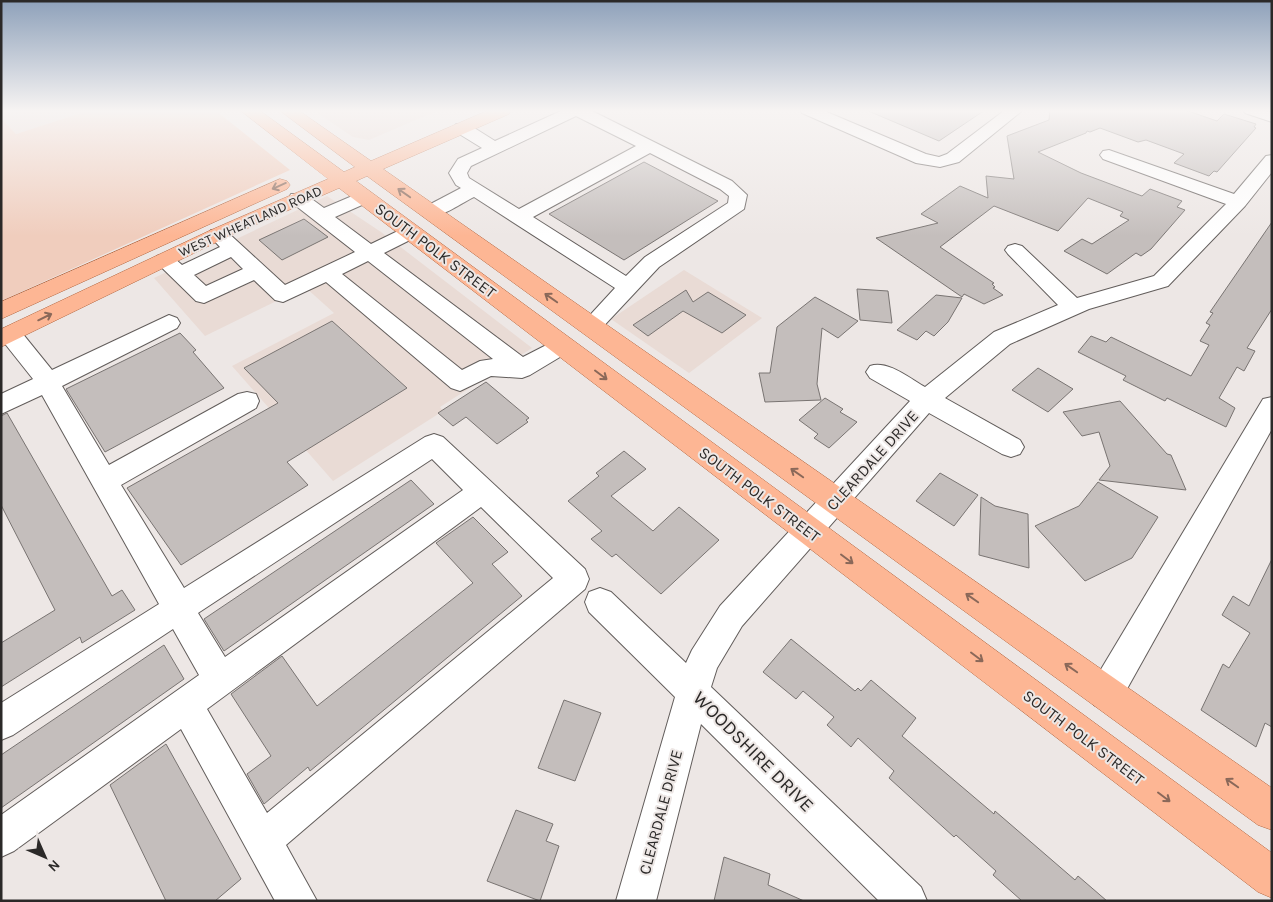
<svg xmlns="http://www.w3.org/2000/svg" width="1273" height="902" font-family="Karla,sans-serif">
	<style>
		.built { fill: #e9dbd5 }
		.green { fill: #f0cdbd }
		.building { fill: #c4bebc; stroke: #797472 }
		.lines { fill: none; stroke-linecap: round; stroke-linejoin: round }
		.minor-casing { stroke: #625d5b; stroke-width: 2 }
		.major-casing { stroke: #b2653f; stroke-width: 1 }
		.minor { fill: #fff; fill-rule: evenodd }
		.major { fill: #fdb694; fill-rule: evenodd }
		.oneway { stroke: #8a6859 }
		.labels { text-anchor: middle; stroke-width: 4; stroke-linejoin: round; paint-order: stroke }
		.far-street-label { font-size: 14px; fill: #2b2928; stroke: #ede7e5 }
		.street-label { font-size: 16px; fill: #2b2928; stroke: #ede7e5 }
		.near-street-label { font-size: 19px; fill: #2b2928; stroke: #ede7e5 }
	</style>
	<rect width="100%" height="100%" fill="#ede7e5"/>
	<!-- built -->
	<g class="built">
		<polygon points="1,110 90,110 16,134 1,118"/>
		<polygon points="313,110 439,110 369,140 353,137"/>
		<polygon points="327,196 381,232 532,348 440,407 443,411 333,481 232,366 334,313 305,287 205,336 154,278"/>
		<polygon points="684,270 762,318 689,373 611,319"/>
	</g>
	<!-- green -->
	<polygon class="green" points="90,110 215,110 290,170 1,301 1,118 16,134"/>
	<!-- building -->
	<g class="building">
		<polygon points="866,110 985,110 939,141"/>
		<polygon points="1050,110 1185,110 1217,121 1224,114 1256,124 1254,127 1256,128 1217,172 1214,171 1209,176 1174,163 1184,154 1146,140 1138,142 1100,128 1090,132 1087,131 1086,133 1038,152 1081,173 1142,196 1150,189 1182,201 1177,207 1185,210 1151,249 1141,256 1136,253 1107,274 1064,251 1082,239 1092,244 1129,220 1120,216 1123,212 1088,198 1058,231 994,206 940,247 994,283 992,284 995,287 993,288 1003,295 984,304 964,294 962,297 876,238 938,223 921,214 960,186 988,198 986,176 1014,179 1007,136 1049,120"/>
		<polygon points="644,162 718,201 624,260 549,214"/>
		<polygon points="304,219 328,237 282,260 259,240"/>
		<polygon points="1272,222 1272,309 1247,348 1255,351 1244,371 1237,367 1219,398 1235,408 1226,427 1167,398 1165,401 1123,380 1126,376 1078,352 1091,336 1106,342 1111,337 1191,376 1209,345 1200,341 1210,325 1206,323 1213,313 1210,312"/>
		<polygon points="857,289 888,291 892,323 860,320"/>
		<polygon points="686,290 693,302 708,292 746,315 722,333 683,311 648,336 633,325"/>
		<polygon points="936,295 962,298 948,322 934,336 926,331 917,340 897,330"/>
		<polygon points="815,297 858,321 838,338 822,328 817,384 821,400 765,402 759,373 770,373 777,327"/>
		<polygon points="332,321 407,388 287,462 308,485 181,565 127,488 278,403 244,368"/>
		<polygon points="180,333 196,350 193,352 224,388 105,452 66,389"/>
		<polygon points="1038,368 1073,389 1048,412 1012,390"/>
		<polygon points="486,382 529,418 526,420 528,422 497,444 466,417 453,426 438,413"/>
		<polygon points="825,398 843,409 840,412 857,422 829,448 814,438 818,434 799,420"/>
		<polygon points="1120,401 1167,454 1171,455 1186,490 1099,480 1110,466 1099,432 1082,436 1063,412"/>
		<polygon points="7,413 112,596 122,590 135,610 82,643 80,637 1,687 1,643 55,610 1,505 1,416"/>
		<polygon points="624,451 646,469 611,496 653,531 679,507 719,540 661,594 616,554 612,557 591,539 602,531 568,501 599,476 596,473"/>
		<polygon points="940,473 978,495 954,526 916,501"/>
		<polygon points="411,480 434,504 224,651 204,619"/>
		<polygon points="1098,482 1158,517 1132,558 1085,581 1035,526 1079,506"/>
		<polygon points="981,497 995,506 1028,514 1029,568 979,555"/>
		<polygon points="473,517 508,552 492,564 522,596 310,771 308,767 264,804 247,774 271,756 231,694 282,656 317,706 473,583 436,543"/>
		<polygon points="1272,559 1272,727 1265,723 1256,747 1201,710 1223,664 1229,668 1250,633 1222,615 1233,596 1249,606"/>
		<polygon points="791,639 855,691 858,688 861,691 871,680 916,718 902,736 994,814 995,811 1075,880 1078,876 1107,901 1022,901 993,875 996,871 956,835 954,837 889,778 894,771 858,738 851,747 827,725 834,717 803,691 796,699 763,672"/>
		<polygon points="164,645 184,679 1,808 1,755"/>
		<polygon points="564,700 601,713 575,781 538,768"/>
		<polygon points="166,744 241,879 215,901 166,901 110,785"/>
		<polygon points="516,810 553,824 546,841 559,846 540,901 487,881"/>
		<polygon points="724,857 770,874 768,885 804,901 714,901"/>
	</g>
	<g class="lines">
		<defs>
			<g id="minor">
				<path d="M563,110H590L732,181L747,195L744,209L659,267L599,331L591,334L583,331L580,326L615,288L474,197C459,204 440,220 423,216L420,212L423,208L461,188L456,185L449,173L458,159L482,148L456,132L454,128L456,124H468L495,141ZM576,116L636,146L519,209L469,178L467,173L471,166ZM650,153L720,189L729,196L728,203L645,257L626,276L533,217Z"/>
				<polygon points="800,110 822,110 926,154 939,157 947,154 1005,110 1023,110 959,162 940,167 916,163 802,113"/>
				<polygon points="1243,110 1272,112 1272,122 1245,113"/>
				<path d="M1109,150L1234,194L1266,156L1272,155V172L1245,206L1168,286L1089,309L1010,344L945,398L1020,440L1024,447L1020,454L1011,457L1002,454L929,413L742,626L717,668L711,687L921,887L927,901H879L701,724L656,901H616L675,697L589,612L585,602L589,592L600,588L611,592L686,663L692,650L720,606L910,401L870,378L866,372L870,366C888,360 909,378 925,387L994,332L1058,305L1008,254L1005,250L1008,246L1015,244L1022,246L1077,298L1154,276L1226,204L1103,159L1100,155L1103,151Z"/>
				<path d="M364,191L371,193L373,197L371,201L335,217L371,244L404,228H418L421,232L418,236L384,253L523,357L562,337L570,339L574,345L570,351L530,375L522,378L491,376L460,391L451,388L326,282L283,302L275,300L254,280L204,303L196,301L154,260L157,256C168,252 173,257 182,265L220,247L208,234L211,230H225L285,285L355,252L291,202L289,198L291,194H305L324,208ZM231,257L243,269L206,286L194,275ZM368,261L493,359L480,361L462,370L342,274Z"/>
				<path d="M169,315L177,318L180,323L177,328L62,386L109,465L238,394L247,392L256,394L259,401L256,408L121,485L184,588L425,437L434,434L443,437L585,569L589,579L585,589L286,845L317,901H275L181,729L14,851L1,857V815L199,675L173,629L13,735L1,740V703L159,604L42,395L1,414V394L33,379L2,340L1,330L10,326L18,328L52,370ZM432,459L463,490L225,657L198,613ZM481,507L553,578L267,813L207,709Z"/>
				<polygon points="1272,397 1272,429 1118,705 1106,710 1094,705 1089,693 1094,681 1263,399"/>
			</g>
			<g id="major">
				<polygon points="240,110 259,110 344,172 355,167 279,110 298,110 371,161 489,110 511,110 509,114 383,169 1272,788 1272,830 1258,825 367,176 356,181 1272,853 1272,898 1258,892 339,188 225,238 1,347 1,329 211,230 328,179"/>
				<polygon points="280,179 287,181 290,185 287,189 1,319 1,302"/>
			</g>
		</defs>
		<!-- minor casing -->
		<use href="#minor" class="minor-casing"/>
		<!-- major casing -->
		<use href="#major" class="major-casing"/>
		<!-- minor -->
		<use href="#minor" class="minor"/>
		<!-- major -->
		<use href="#major" class="major"/>
	</g>
	<!-- one-way arrows -->
	<defs><path id="oneway-shaft" d="M-6 0H5M1.5-3L5.5 0L1.5 3" fill="none" stroke-width="1.6" stroke-linecap="round" stroke-linejoin="round" transform="scale(1.25)"/></defs>
	<g class="oneway">
		<use href="#oneway-shaft" transform="translate(279 186) rotate(156)"/>
		<use href="#oneway-shaft" transform="translate(404 193) rotate(-145)"/>
		<use href="#oneway-shaft" transform="translate(551 298) rotate(-145)"/>
		<use href="#oneway-shaft" transform="translate(45 317) rotate(-26)"/>
		<use href="#oneway-shaft" transform="translate(601 375) rotate(37)"/>
		<use href="#oneway-shaft" transform="translate(797 473) rotate(-145)"/>
		<use href="#oneway-shaft" transform="translate(847 559) rotate(37)"/>
		<use href="#oneway-shaft" transform="translate(972 598) rotate(-145)"/>
		<use href="#oneway-shaft" transform="translate(977 657) rotate(37)"/>
		<use href="#oneway-shaft" transform="translate(1071 668) rotate(-145)"/>
		<use href="#oneway-shaft" transform="translate(1232 783) rotate(-145)"/>
		<use href="#oneway-shaft" transform="translate(1164 797) rotate(37)"/>
	</g>
	<!-- sky -->
	<linearGradient id="sky" x2="0" y2="1"><stop stop-color="#8ea1ba"/><stop offset="0.47" stop-color="#f7f4f3"/><stop offset="1" stop-color="#f7f4f3" stop-opacity="0"/></linearGradient>
	<rect width="1273" height="236" fill="url(#sky)"/>
	<g class="labels">
		<!-- far-street labels -->
		<g class="far-street-label">
			<text transform="translate(250 221) rotate(-24)" y="5">WEST WHEATLAND ROAD</text>
		</g>
		<!-- street labels -->
		<g class="street-label">
			<text transform="translate(436 250) rotate(37)" y="6">SOUTH POLK STREET</text>
			<text transform="translate(872 460) rotate(-48)" y="6">CLEARDALE DRIVE</text>
			<text transform="translate(760 494) rotate(37)" y="6">SOUTH POLK STREET</text>
			<text transform="translate(1084 737) rotate(37)" y="6">SOUTH POLK STREET</text>
			<text transform="translate(660 812) rotate(-75)" y="6">CLEARDALE DRIVE</text>
		</g>
		<!-- near-street labels -->
		<g class="near-street-label">
			<text transform="translate(754 751) rotate(45)" y="7">WOODSHIRE DRIVE</text>
		</g>
	</g>
	<!-- border -->
	<rect width="1273" height="902" fill="none" stroke="#2b2928" stroke-width="5"/>
	<!-- north arrow -->
	<g transform="translate(45 857) rotate(135)" stroke="#ede7e5" stroke-width="4" paint-order="stroke">
	<path d="M0-4L9 19L0 12L-9 19Z" fill="#2b2928"/>
	<text y="-8" font-size="14" font-weight="bold" text-anchor="middle" fill="#2b2928">N</text>
	</g>
</svg>
